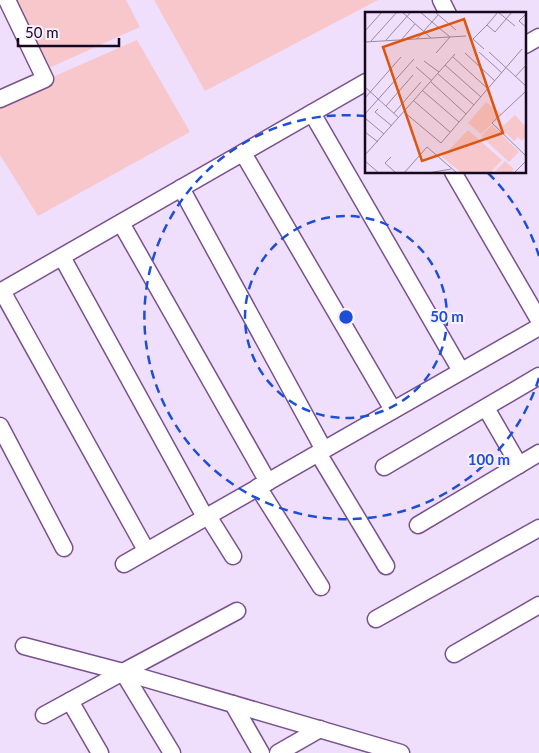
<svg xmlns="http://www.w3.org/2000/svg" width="539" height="753" font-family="Lato,sans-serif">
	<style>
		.green { fill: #f7c7cc }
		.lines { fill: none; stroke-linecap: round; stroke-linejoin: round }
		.minor-casing { stroke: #785290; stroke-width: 19 }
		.minor { stroke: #fff; stroke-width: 16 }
		.ring { fill: none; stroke: #1d4ed8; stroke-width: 2.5; stroke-dasharray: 9 6 }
		.inset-road { fill: none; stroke: #9989a4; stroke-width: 1 }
		.view { fill: #de550d; fill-opacity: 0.15; stroke: #de550d; stroke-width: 2.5 }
		.inset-edge { fill: none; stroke: #170820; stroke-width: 2.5 }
		.centre { fill: #1d4ed8; stroke: #f8f0fe; stroke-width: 2.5 }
		.ring-label { font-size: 15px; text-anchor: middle; font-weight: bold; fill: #1d4ed8; stroke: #f8f0fe; stroke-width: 4; stroke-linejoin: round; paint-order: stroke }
	</style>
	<rect width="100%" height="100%" fill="#f0dffc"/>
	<!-- green -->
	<g class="green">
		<polygon points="17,0 126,0 140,27 49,68"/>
		<polygon points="154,0 378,0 205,91"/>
		<polygon points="137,40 190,132 38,216 0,155 0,100"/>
	</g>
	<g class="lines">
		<defs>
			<g id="minor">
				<polyline points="441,0 448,14"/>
				<polyline points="525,45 539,37"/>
				<polyline points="0,99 45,79 7,0"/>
				<polyline points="312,113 461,371"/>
				<polyline points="243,153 393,410"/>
				<polyline points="453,172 539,320"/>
				<polyline points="181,188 324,450"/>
				<polyline points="121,223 268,482"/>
				<polyline points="62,257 205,517"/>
				<polyline points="2,291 146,550"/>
				<polyline points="0,292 366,82"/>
				<polyline points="486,408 519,465"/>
				<polyline points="0,426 64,548"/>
				<polyline points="318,453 386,566"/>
				<polyline points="384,467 539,376"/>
				<polyline points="258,487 321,587"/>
				<polyline points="208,516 233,556"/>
				<polyline points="418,525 539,453"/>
				<polyline points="124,564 539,327"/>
				<polyline points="376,619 539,528"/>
				<polyline points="24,646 123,672 401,753"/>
				<polyline points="454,654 539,605"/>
				<polyline points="70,701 100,753"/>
				<polyline points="233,704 261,753"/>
				<polyline points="44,715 123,672"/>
				<polyline points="172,753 123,672 237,611"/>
				<polyline points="278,753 320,729"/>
			</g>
		</defs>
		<!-- minor casing -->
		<use href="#minor" class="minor-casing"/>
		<!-- minor -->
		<use href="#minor" class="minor"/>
	</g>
	<!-- distance rings -->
	<g class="ring">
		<circle cx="346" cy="317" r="101"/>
		<path d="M539 378A202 202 0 1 1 365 116M488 173A202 202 0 0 1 539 256"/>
	</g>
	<!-- overview -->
	<g transform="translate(365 12)">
		<rect width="161" height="161" fill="#f0dffc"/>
		<path d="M121,90L137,102L116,122L103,111ZM150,103L161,115V124L157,129L153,125L149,129L136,116ZM127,113L154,140L144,150L116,124ZM103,118L137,148L125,161H97L77,145ZM140,149L149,157L145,161L130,159Z" fill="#f7c7cc"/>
		<path class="inset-road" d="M37,0L66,26M55,0L85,25L71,41M70,0L91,18M133,0L150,14M162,1L154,9L162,16M122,13L133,0M0,19L17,0M37,27L50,12M52,27L73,3M21,28L46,0M6,29L32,0M0,30L101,24M119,37L108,27L122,13L130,20L147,0M114,40L137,61M124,40L162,75M100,41L130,69M88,45L123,77M59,49L74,60M80,53L116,85M51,55L67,69M73,62L109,93M150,65L162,52M66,70L101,102M0,75L34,106M58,79L94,110M161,79L127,111L162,145M0,86L36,45M49,89L85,120M21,94L48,63M13,97L10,100L27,114M39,100L76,131L157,37M29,101L56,70M0,102L49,47M0,106L19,122M0,120L13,130M0,143L90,42M26,145L20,151L31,161M0,149L14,161M39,161L62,135L92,161M63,161L86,157M149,161L162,148"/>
		<path class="view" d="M99,7L138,121L57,149L18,35Z"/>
		<rect width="161" height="161" class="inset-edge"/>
	</g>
	<circle cx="346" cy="317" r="8" class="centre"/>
	<g class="ring-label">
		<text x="447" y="322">50 m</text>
		<text x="489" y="465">100 m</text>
	</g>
	<!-- scale -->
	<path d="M18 38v8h101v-8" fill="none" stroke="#170820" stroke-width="2.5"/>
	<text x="25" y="38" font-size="15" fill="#170820" stroke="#f8f0fe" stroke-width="4" paint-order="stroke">50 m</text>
</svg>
